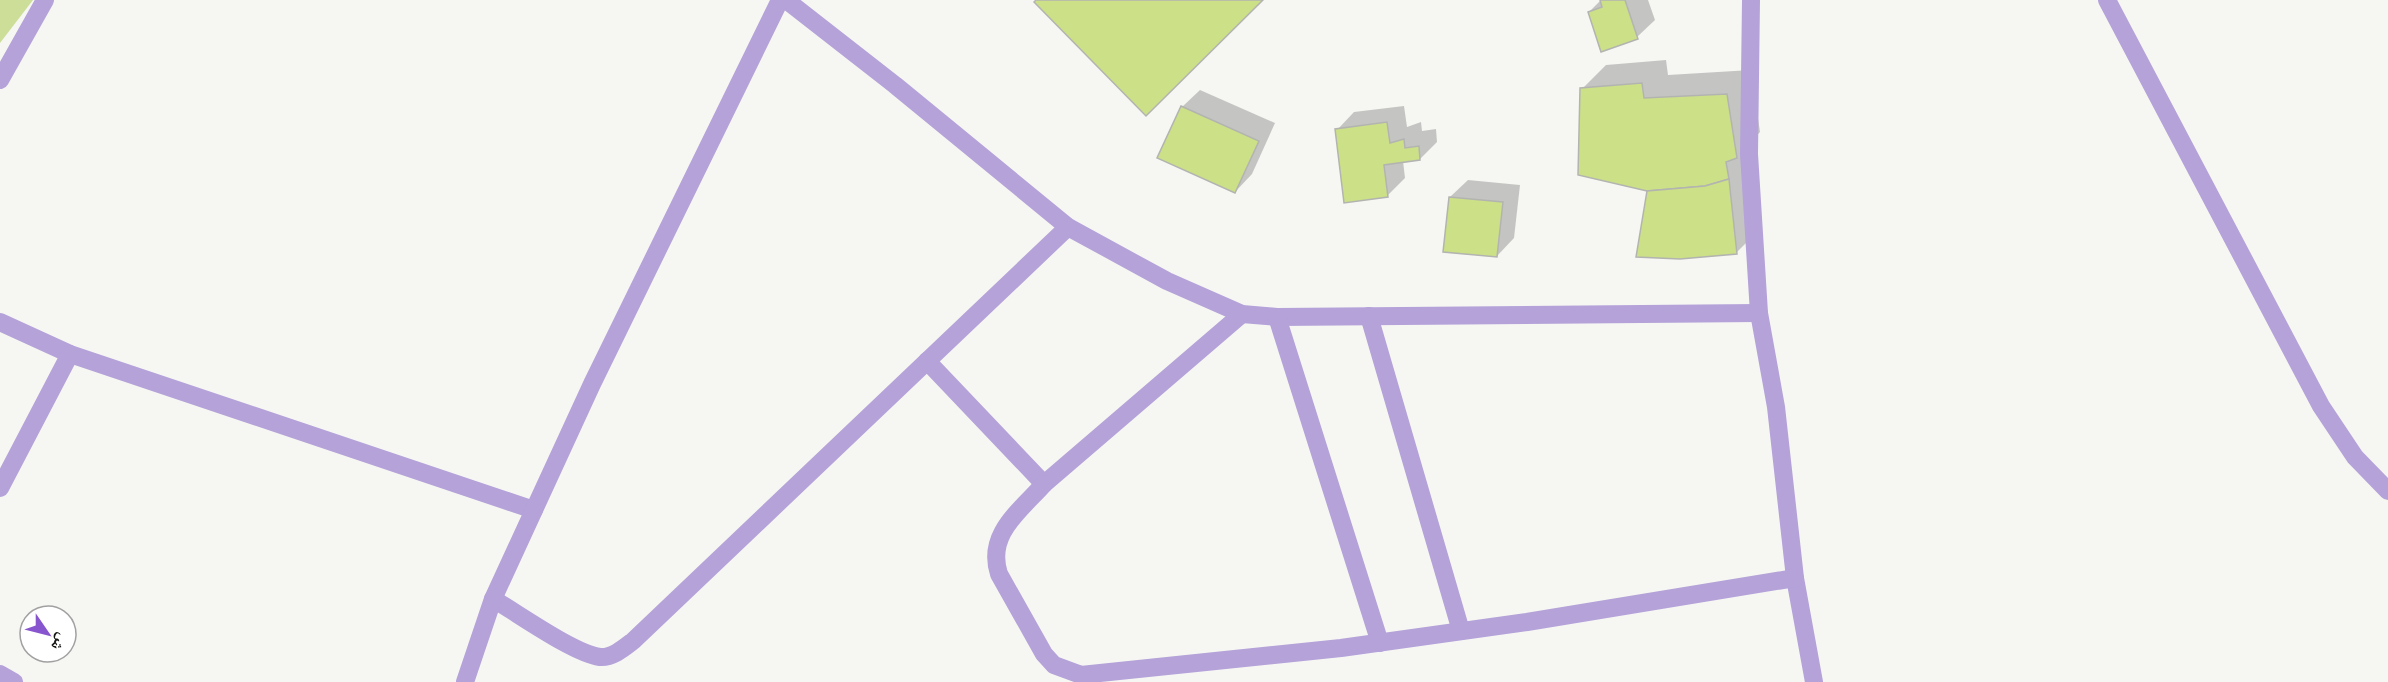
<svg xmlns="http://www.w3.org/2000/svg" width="2388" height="682" font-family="'PT Sans Narrow','Noto Naskh Arabic',sans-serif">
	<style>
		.green { fill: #cdde99 }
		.shadow { fill: #0003 }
		.building { fill: #cbe087; stroke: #b3b4b1; stroke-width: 1.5 }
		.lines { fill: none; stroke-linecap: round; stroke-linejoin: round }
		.street { stroke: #b4a2d9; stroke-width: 18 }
	</style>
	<rect width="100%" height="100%" fill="#f6f7f3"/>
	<!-- green -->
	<polygon class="green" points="0,0 33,0 0,43"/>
	<!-- shadow -->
	<g class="shadow">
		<polygon points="1601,0 1648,0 1655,20 1637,37 1589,12"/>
		<polygon points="1666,60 1668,75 1751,70 1760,132 1751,142 1754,235 1737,252 1680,257 1649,190 1582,89 1606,65"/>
		<polygon points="1200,90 1275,123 1252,174 1235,192 1182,107"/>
		<polygon points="1404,106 1407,127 1421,122 1422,131 1436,129 1437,142 1420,159 1403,161 1405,178 1387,196 1337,130 1354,112"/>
		<polygon points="1468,180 1520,185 1514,238 1497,256 1450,197"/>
	</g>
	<!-- building -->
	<g class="building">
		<polygon points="1036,0 1263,0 1146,116 1034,2"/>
		<polygon points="1600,0 1625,0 1638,39 1601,52 1588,12 1602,7"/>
		<polygon points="1642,83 1644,98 1727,94 1737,158 1726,162 1729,179 1705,186 1647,191 1578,175 1580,88"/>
		<polygon points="1181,106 1259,141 1235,193 1157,158"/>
		<polygon points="1387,122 1390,143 1404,139 1405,148 1419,146 1420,160 1384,165 1388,197 1344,203 1335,129"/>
		<polygon points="1729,179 1737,254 1680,259 1636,257 1647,191 1705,186"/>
		<polygon points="1449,197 1503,202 1497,257 1443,252"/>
	</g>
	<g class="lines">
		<!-- street -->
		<g class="street">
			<polyline points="786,0 895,85 1068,227 1167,281 1242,314 1277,317 1759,313"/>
			<polyline points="1751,0 1749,154 1759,313 1776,407 1795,578 1814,682"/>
			<polyline points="2107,0 2321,406 2355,457 2388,491"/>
			<polyline points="0,80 45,0"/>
			<polyline points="1369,316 1461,631"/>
			<polyline points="1277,317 1380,643"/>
			<polyline points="0,322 70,354 534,510"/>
			<polyline points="927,361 1044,484 1242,314"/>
			<path d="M1044,484C1020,511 986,534 999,574L1044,654L1054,665L1081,675L1341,648L1527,622L1795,578"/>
			<polyline points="0,488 70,354"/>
			<path d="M493,599C519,614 573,653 600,657C612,658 624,648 633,641L1068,227"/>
			<polyline points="0,674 14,682"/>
			<polyline points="465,682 493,599 592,384 780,0"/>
		</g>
	</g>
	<!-- north arrow -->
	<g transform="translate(48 634) rotate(125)"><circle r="28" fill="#ffffff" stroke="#a1a1a1" stroke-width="1.5"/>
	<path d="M0-4.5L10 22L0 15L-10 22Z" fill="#8756ce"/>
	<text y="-9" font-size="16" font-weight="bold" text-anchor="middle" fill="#141413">ش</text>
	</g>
</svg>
